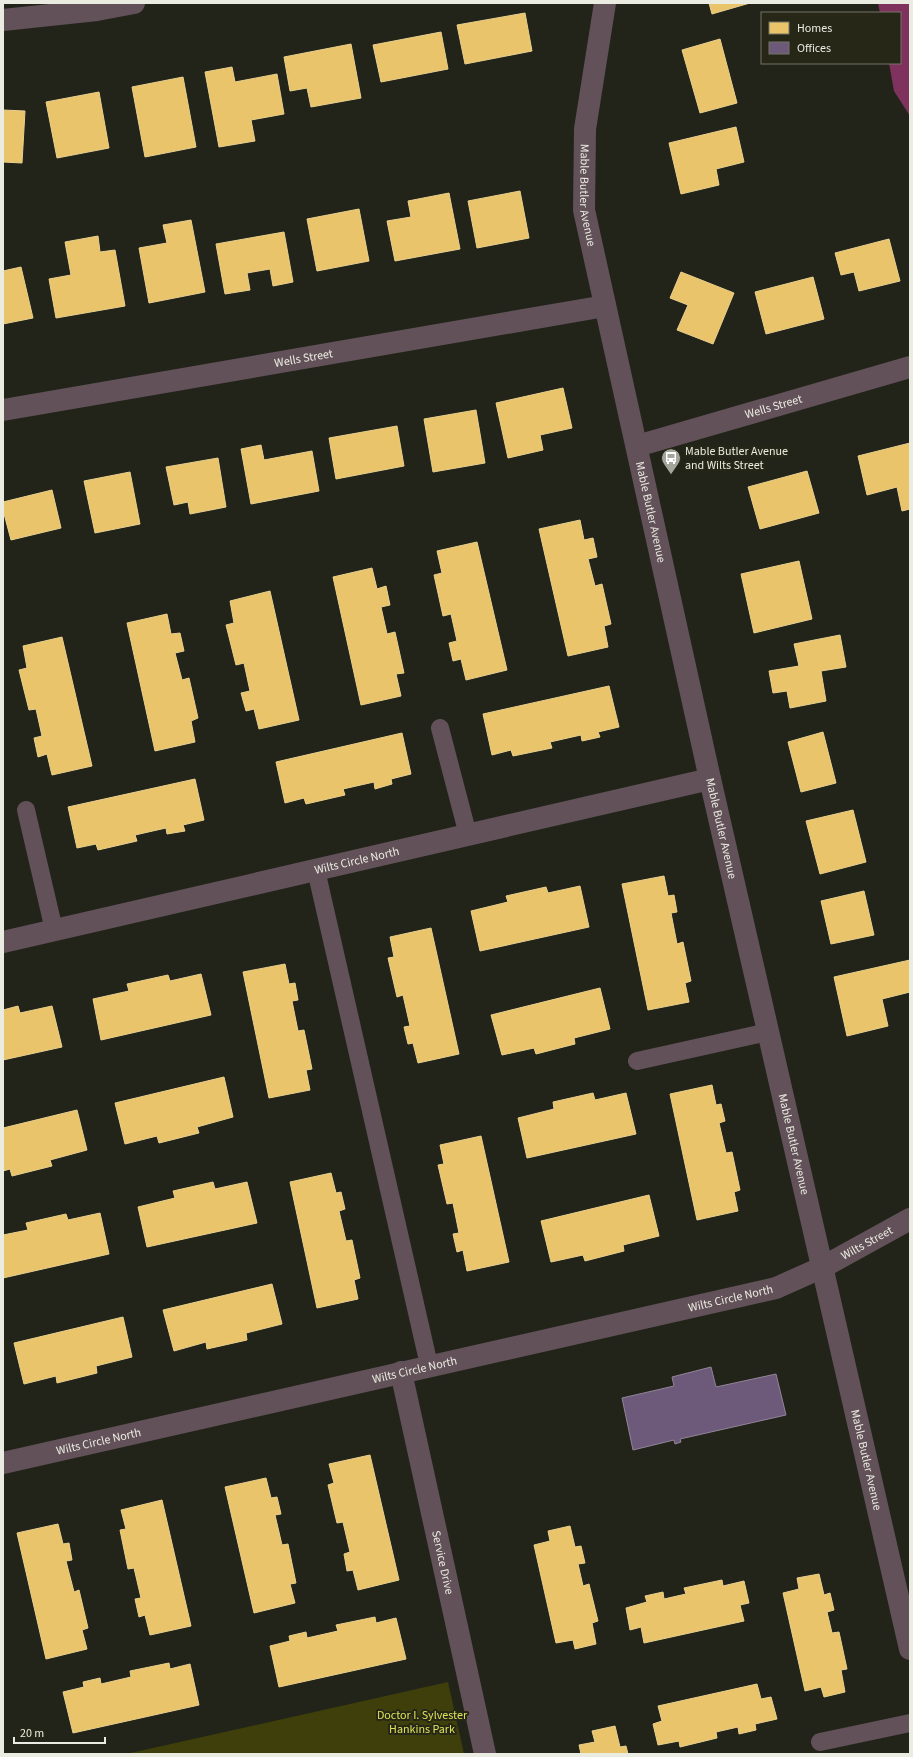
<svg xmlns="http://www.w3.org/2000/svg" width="913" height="1757" font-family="'Source Sans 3',sans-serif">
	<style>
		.green { fill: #3e3f0a }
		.water { fill: #80325e }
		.homes { fill: #e9c46a; stroke: #e9d08e }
		.offices { fill: #6d597a; stroke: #928599 }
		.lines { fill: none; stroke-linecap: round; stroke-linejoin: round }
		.service { stroke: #625159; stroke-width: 18 }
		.minor { stroke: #625159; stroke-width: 22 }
		.labels { text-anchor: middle; stroke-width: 4; stroke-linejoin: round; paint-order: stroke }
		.street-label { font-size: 12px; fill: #eaebe1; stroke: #262717 }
		.poi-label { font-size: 12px; fill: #eaebe1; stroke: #262717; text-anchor: start }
		.park-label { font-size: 12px; fill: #dee256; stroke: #262717 }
	</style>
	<rect width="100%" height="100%" fill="#22241a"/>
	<!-- green -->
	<polygon class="green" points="448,1682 464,1754 126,1754"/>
	<!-- water -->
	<polygon class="water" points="878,3 910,3 910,116 894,91 889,63 900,63 900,13 880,13"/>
	<!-- homes -->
	<g class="homes">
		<polygon points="709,3 750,3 712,14"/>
		<polygon points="525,13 532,51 465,64 457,25"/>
		<polygon points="441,32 448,69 381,82 373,45"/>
		<polygon points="720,39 737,103 700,113 682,50"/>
		<polygon points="351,44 361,98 311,107 307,88 290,91 284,57"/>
		<polygon points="232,67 235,82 277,74 284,114 251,120 255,141 219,147 205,72"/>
		<polygon points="183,77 196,147 145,157 132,87"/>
		<polygon points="99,92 109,148 57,158 46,102"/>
		<polygon points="3,110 25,111 22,163 3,162"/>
		<polygon points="736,127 744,162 716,169 719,185 681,194 669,143"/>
		<polygon points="520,191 529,238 477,248 468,201"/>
		<polygon points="449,193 460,249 395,261 387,221 411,217 408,201"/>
		<polygon points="359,209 369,261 317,271 307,219"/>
		<polygon points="191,220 205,292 149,303 139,248 167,243 163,225"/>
		<polygon points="284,232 293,282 273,286 270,269 247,273 250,290 225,294 216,244"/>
		<polygon points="98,236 100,252 115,250 125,306 56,318 49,279 71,275 65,242"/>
		<polygon points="889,239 900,281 859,291 854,272 841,275 835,253"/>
		<polygon points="21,267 33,318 3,324 3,271"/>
		<polygon points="681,272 734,293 713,344 677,330 688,305 670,298"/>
		<polygon points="813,277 824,319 766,334 755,292"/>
		<polygon points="563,388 572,428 540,435 543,450 508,458 496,403"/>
		<polygon points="476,410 485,463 433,472 424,419"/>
		<polygon points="397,426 404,466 336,479 329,438"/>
		<polygon points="910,443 910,509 902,511 897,487 867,495 858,456"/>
		<polygon points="261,445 264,460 312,451 319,491 251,504 241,449"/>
		<polygon points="218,458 226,507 190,514 188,502 174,505 166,467"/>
		<polygon points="807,471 819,513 760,529 748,487"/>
		<polygon points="130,472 140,524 95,533 84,481"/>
		<polygon points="52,490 61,528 11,540 3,510 3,502"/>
		<polygon points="580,520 584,540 593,538 597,557 588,559 595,586 602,584 611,624 604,626 608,647 568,656 539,529"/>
		<polygon points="477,542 507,670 466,680 461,659 453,661 449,643 457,641 451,614 443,616 434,575 442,573 437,551"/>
		<polygon points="799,561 812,619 754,633 741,574"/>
		<polygon points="372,568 377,589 386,586 390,605 381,607 387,634 395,632 404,673 396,674 401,696 361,705 333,577"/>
		<polygon points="270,591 299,720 259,729 254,709 246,711 241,693 250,691 244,663 236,665 226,625 234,623 230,601"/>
		<polygon points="167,614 171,634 180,633 184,651 175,653 182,680 189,678 198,718 191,721 195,742 155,751 127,623"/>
		<polygon points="840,635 846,667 821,671 826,701 790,708 787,691 773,693 769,671 799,666 794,644"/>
		<polygon points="62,637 92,766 52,775 47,754 38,757 34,738 42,736 36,709 29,710 19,670 27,668 23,646"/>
		<polygon points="609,686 619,727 598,732 600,737 582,741 581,735 550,742 552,748 513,756 511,750 492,755 483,714"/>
		<polygon points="823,732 836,783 801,792 788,742"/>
		<polygon points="402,733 411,774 391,779 392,784 375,789 374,782 343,789 345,795 306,804 304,798 285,803 276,762"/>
		<polygon points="195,779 204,820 183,825 185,831 167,834 166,828 135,835 137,841 98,850 96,844 77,848 68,807"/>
		<polygon points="853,810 866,862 820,874 806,821"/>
		<polygon points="664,876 668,896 674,895 677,912 671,913 677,944 683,942 691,981 685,983 689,1002 648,1010 622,884"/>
		<polygon points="580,886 589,927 480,951 471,911 508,902 506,896 546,887 548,893"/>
		<polygon points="864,891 874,935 831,944 821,901"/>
		<polygon points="431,928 459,1054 418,1063 413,1043 408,1044 404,1027 410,1026 403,995 397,997 388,958 394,957 390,937"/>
		<polygon points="910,960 910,992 882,999 888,1026 847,1036 834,977"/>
		<polygon points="285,964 289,984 295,983 298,1000 292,1001 298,1031 304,1030 312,1069 306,1070 310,1090 269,1098 243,972"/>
		<polygon points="201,974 211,1015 101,1040 93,999 129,991 127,984 168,975 170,981"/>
		<polygon points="600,988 610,1029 574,1038 575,1044 536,1054 534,1048 502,1055 491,1015"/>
		<polygon points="18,1006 20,1013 52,1006 62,1047 3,1060 3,1010"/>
		<polygon points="224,1077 233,1117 197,1127 199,1133 159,1143 157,1136 125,1144 115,1103"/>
		<polygon points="712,1085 716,1105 721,1104 725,1121 719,1123 726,1153 732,1152 740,1190 734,1192 738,1211 697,1220 670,1094"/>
		<polygon points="593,1093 595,1100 626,1093 636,1134 527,1158 518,1118 554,1109 553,1102"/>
		<polygon points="77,1110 87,1150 50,1160 52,1166 12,1176 10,1169 3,1171 3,1128"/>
		<polygon points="481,1136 509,1262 467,1271 463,1250 457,1252 453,1234 459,1233 453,1203 447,1204 438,1165 444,1164 440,1145"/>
		<polygon points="331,1173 336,1193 341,1192 345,1209 339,1211 346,1241 352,1240 360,1278 354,1280 358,1299 317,1308 290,1182"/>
		<polygon points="213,1182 215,1189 247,1182 257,1223 147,1247 138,1207 175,1198 173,1191"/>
		<polygon points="649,1195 659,1236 623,1245 624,1251 585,1261 583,1255 551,1262 541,1221"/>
		<polygon points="100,1213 109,1254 3,1278 3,1235 28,1230 26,1223 66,1214 68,1220"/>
		<polygon points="272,1284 282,1324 246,1333 247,1340 207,1349 206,1342 174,1351 163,1310"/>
		<polygon points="123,1317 132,1357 96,1366 97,1373 57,1383 56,1376 24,1384 14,1343"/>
		<polygon points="370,1455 399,1580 358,1590 353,1570 347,1571 344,1554 350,1552 343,1522 337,1523 328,1485 334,1483 329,1464"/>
		<polygon points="266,1478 271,1498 277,1497 281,1514 275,1515 282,1545 288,1544 296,1583 290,1584 295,1603 254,1613 225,1487"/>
		<polygon points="162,1500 191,1626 150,1635 145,1615 139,1617 135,1599 141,1598 134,1568 128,1569 120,1530 126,1529 121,1510"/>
		<polygon points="58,1524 63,1544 69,1543 72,1560 66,1561 74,1592 79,1590 88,1628 82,1630 87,1649 46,1659 17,1533"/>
		<polygon points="570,1526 575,1547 581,1546 585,1563 578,1564 583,1586 589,1584 598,1621 592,1623 596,1644 575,1649 573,1640 556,1643 534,1545 550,1541 548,1531"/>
		<polygon points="819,1574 824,1595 830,1593 834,1610 827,1612 832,1633 839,1632 847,1669 841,1670 845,1692 824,1697 821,1687 805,1691 783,1593 799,1589 797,1578"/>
		<polygon points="722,1580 723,1586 744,1581 749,1603 740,1605 744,1621 644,1643 641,1627 630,1630 626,1608 647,1602 645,1596 663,1592 664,1599 686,1594 684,1588"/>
		<polygon points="375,1617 376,1623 396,1618 406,1659 279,1687 270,1646 290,1641 289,1636 306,1632 307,1638 338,1631 336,1625"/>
		<polygon points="169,1663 170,1669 190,1664 199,1705 73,1733 63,1692 84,1687 83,1682 100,1678 101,1684 131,1677 130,1671"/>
		<polygon points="757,1684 761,1699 771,1697 777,1719 755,1724 756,1730 739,1734 738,1727 716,1732 717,1738 680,1747 679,1741 658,1745 653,1724 662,1721 658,1706"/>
		<polygon points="615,1726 620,1747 626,1746 628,1754 581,1754 579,1745 595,1742 592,1731"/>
	</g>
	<!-- offices -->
	<polygon class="offices" points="711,1367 716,1387 776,1374 786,1415 680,1439 681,1442 675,1444 674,1440 633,1450 622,1398 674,1386 672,1377"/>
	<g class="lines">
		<!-- service -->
		<g class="service">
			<polyline points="440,728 468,835"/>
			<polyline points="26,810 54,930"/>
			<polyline points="316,870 429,1365"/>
			<polyline points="637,1061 768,1032"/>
			<polyline points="820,1742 910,1723"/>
		</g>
		<!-- minor -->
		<g class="minor">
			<path id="s1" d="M605,3L585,129L584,210L710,779L910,1649"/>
			<polyline points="3,20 97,10 134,3"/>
			<path id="s2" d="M3,410L605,306"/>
			<path id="s3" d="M637,446L910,367"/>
			<path id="s4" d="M3,942L710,779"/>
			<path id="s5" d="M401,1372L485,1754"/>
			<path id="s6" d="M3,1463L776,1288L823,1267L910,1219"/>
		</g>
	</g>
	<!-- icons -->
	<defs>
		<symbol id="bus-pin" viewBox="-11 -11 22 30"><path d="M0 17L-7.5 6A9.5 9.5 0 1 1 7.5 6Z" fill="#a4a59b" stroke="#262717"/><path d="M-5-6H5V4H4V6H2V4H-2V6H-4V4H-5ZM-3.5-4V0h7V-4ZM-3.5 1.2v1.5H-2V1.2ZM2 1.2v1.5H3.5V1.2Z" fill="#fff"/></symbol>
	</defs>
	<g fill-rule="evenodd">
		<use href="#bus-pin" x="660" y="447" width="22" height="30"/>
	</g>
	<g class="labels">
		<!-- street labels -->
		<g class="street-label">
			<text dy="4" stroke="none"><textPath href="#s1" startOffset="194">Mable Butler Avenue</textPath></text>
			<text dy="4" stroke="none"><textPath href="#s2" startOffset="305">Wells Street</textPath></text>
			<text dy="4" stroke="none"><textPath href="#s3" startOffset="142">Wells Street</textPath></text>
			<text dy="4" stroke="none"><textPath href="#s1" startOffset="518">Mable Butler Avenue</textPath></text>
			<text dy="4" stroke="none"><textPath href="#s1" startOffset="842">Mable Butler Avenue</textPath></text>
			<text dy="4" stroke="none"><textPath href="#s4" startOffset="363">Wilts Circle North</textPath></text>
			<text dy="4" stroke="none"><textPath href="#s1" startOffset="1166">Mable Butler Avenue</textPath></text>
			<text dy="4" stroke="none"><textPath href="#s6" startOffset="894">Wilts Street</textPath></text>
			<text dy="4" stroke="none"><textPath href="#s6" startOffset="746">Wilts Circle North</textPath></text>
			<text dy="4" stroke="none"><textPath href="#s6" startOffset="422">Wilts Circle North</textPath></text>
			<text dy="4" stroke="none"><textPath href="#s6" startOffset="98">Wilts Circle North</textPath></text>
			<text dy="4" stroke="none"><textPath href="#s1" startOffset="1490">Mable Butler Avenue</textPath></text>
			<text dy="4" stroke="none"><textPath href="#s5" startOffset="195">Service Drive</textPath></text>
		</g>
		<!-- poi labels -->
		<g class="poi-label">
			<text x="685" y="455">Mable Butler Avenue<tspan x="685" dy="14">and Wilts Street</tspan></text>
		</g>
		<!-- park labels -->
		<g class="park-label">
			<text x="422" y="1719">Doctor I. Sylvester<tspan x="422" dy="14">Hankins Park</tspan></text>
		</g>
	</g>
	<!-- border -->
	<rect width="913" height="1757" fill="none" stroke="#eaebe1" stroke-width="8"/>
	<!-- legend -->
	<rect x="761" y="12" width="140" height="52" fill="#262717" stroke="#747568"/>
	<rect x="769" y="22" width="20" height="12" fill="#e9c46a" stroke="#747568"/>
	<text x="797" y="32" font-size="12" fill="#eaebe1">Homes</text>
	<rect x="769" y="42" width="20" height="12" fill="#6d597a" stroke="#747568"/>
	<text x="797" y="52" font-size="12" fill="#eaebe1">Offices</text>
	<!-- scale -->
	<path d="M14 1737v6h91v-6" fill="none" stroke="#eaebe1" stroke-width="2"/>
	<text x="20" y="1737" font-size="12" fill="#eaebe1" stroke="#262717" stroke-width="3" paint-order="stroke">20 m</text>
</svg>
